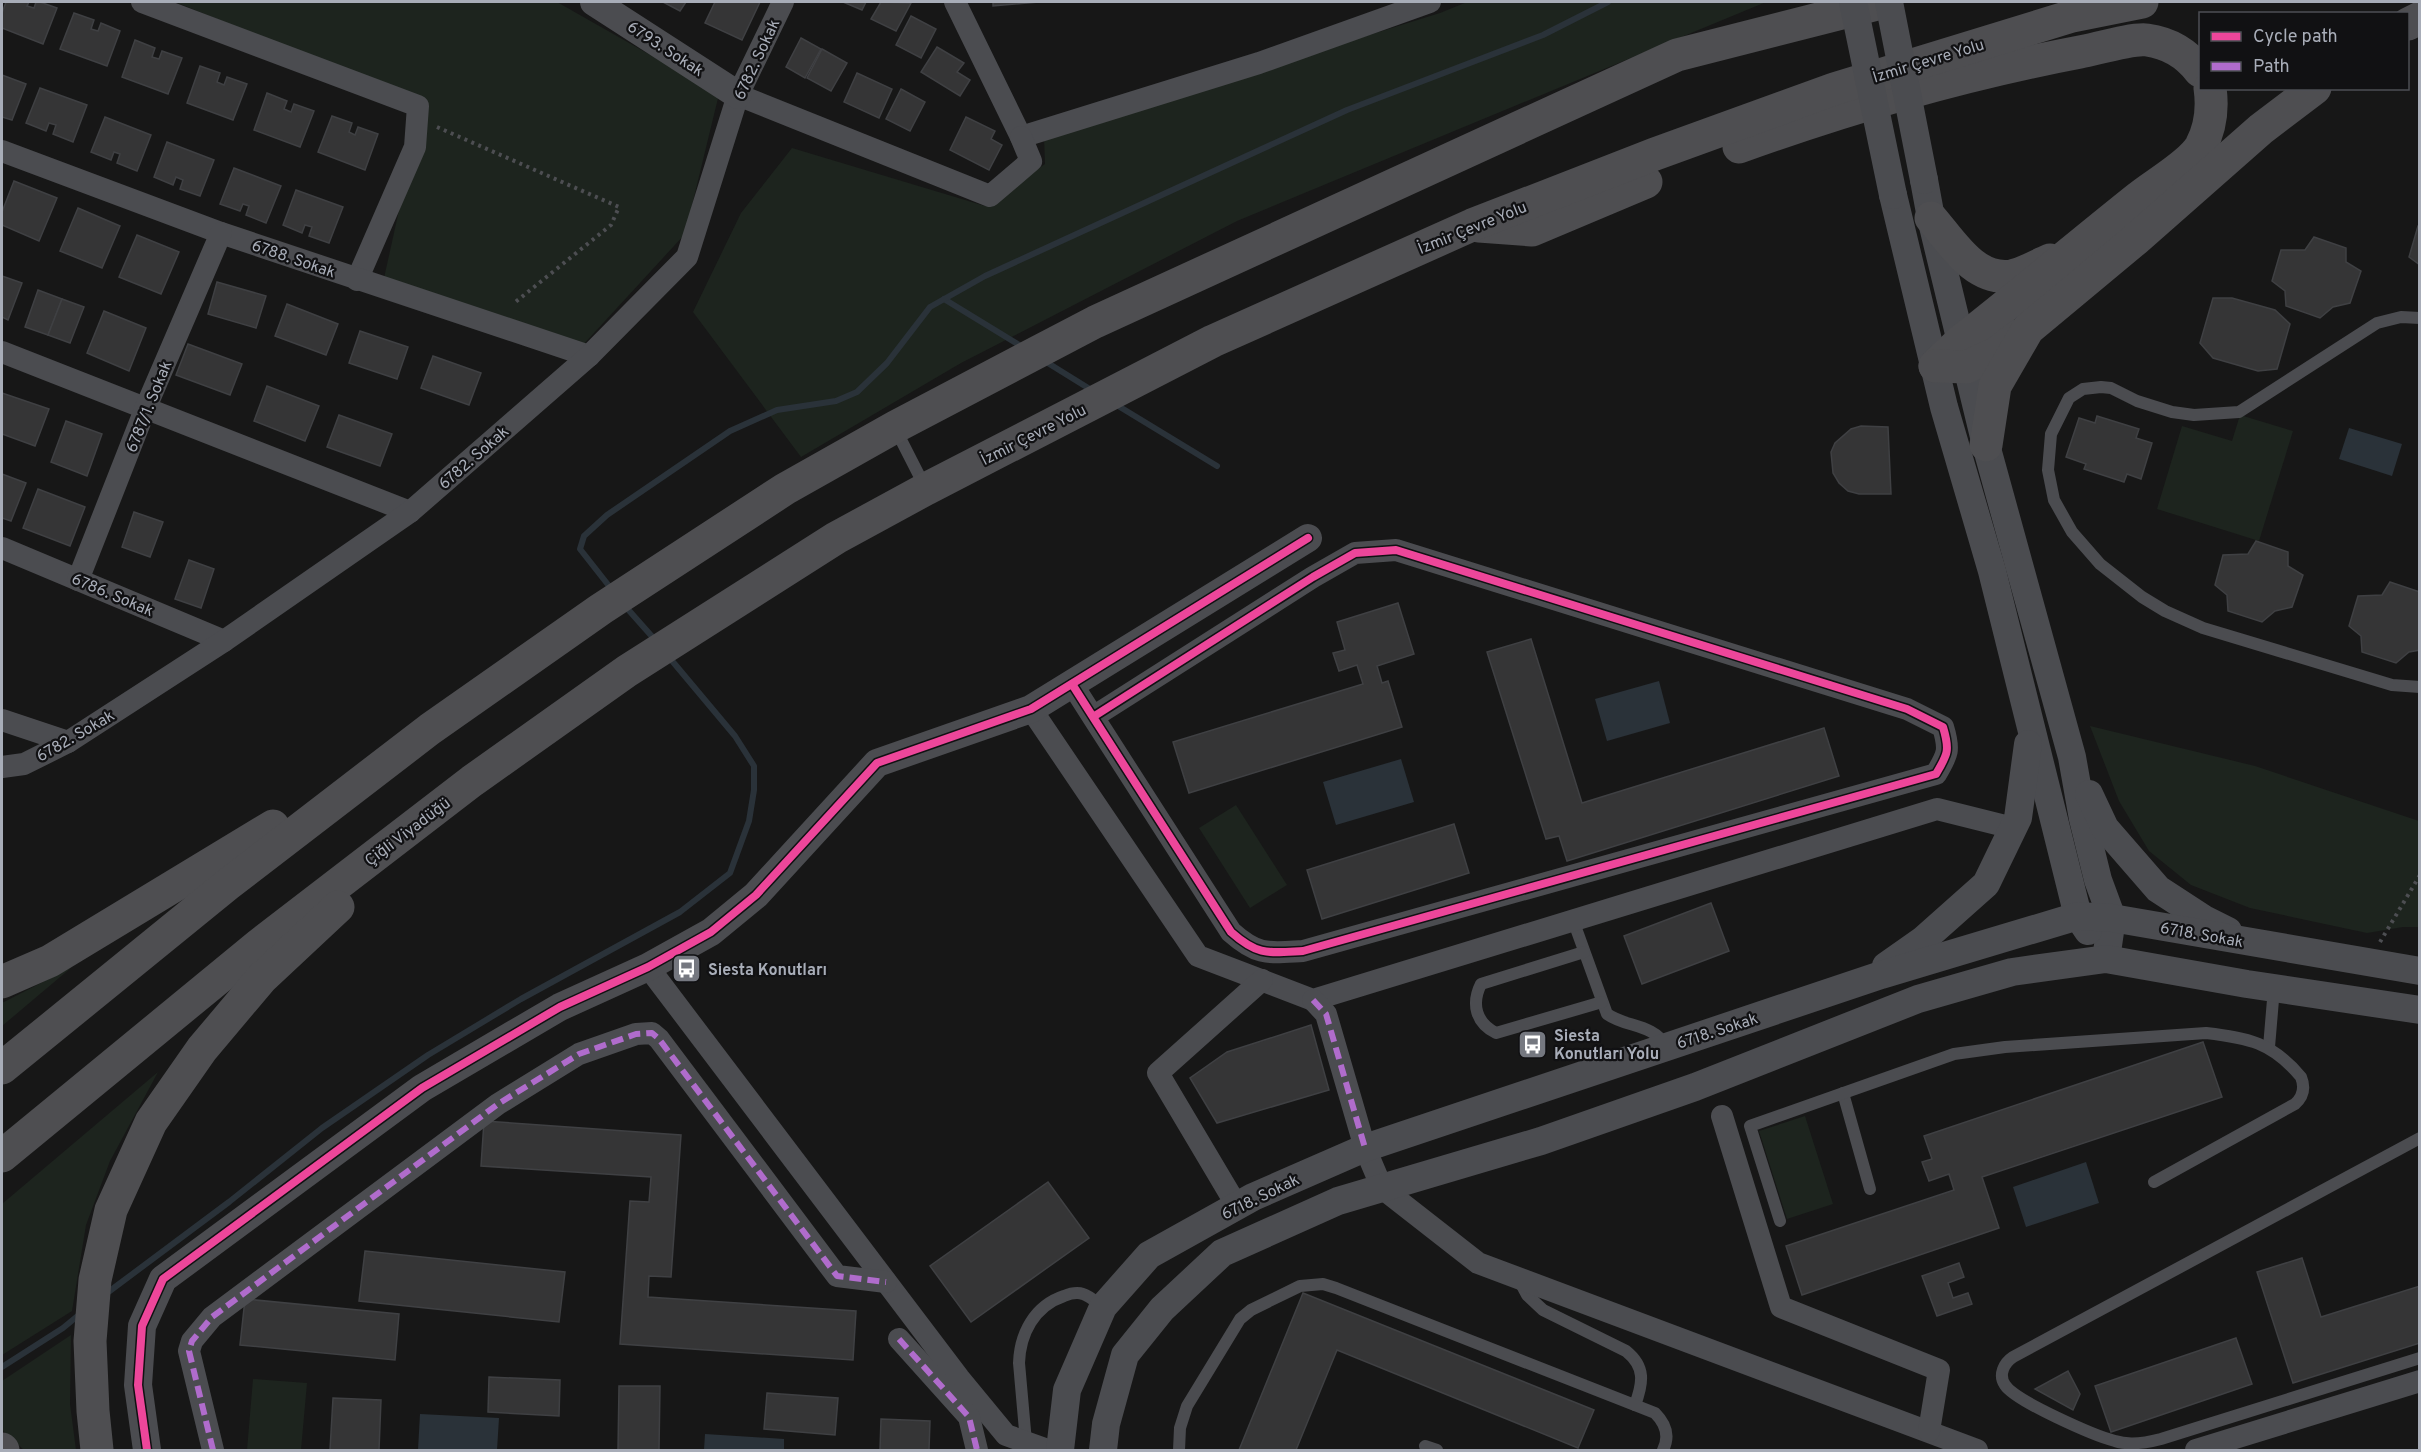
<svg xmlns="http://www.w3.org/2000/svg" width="2421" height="1452" font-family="Overpass,sans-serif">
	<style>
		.green { fill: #1d241e }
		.water { fill: #2a3239 }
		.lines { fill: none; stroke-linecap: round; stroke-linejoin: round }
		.stream { stroke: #2a3239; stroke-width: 6 }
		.building { fill: #353536; stroke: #3f4043; stroke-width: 1.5 }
		.path { stroke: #4d4e52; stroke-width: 4; stroke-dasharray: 3 4.5; stroke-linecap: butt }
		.service { stroke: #4b4c50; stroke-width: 12 }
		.minor { stroke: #4b4c50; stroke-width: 22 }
		.tertiary { stroke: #4b4c50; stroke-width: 28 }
		.motorway { stroke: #4e4e51; stroke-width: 33 }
		.tertiary-bridge { stroke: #4b4c50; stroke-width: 28 }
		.quiet { stroke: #b06ccc; stroke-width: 6; stroke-dasharray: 12 6; stroke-linecap: butt }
		.cycleway-casing { stroke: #111113; stroke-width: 11 }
		.cycleway { stroke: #ed469a; stroke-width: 8 }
		.labels { text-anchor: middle; stroke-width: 4.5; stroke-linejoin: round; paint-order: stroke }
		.street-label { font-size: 16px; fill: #a8adb8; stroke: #111113 }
		.poi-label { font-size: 16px; font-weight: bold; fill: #a8adb8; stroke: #111113; text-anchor: start }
	</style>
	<rect width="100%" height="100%" fill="#171717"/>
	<!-- green -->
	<g class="green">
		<polygon points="175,2 557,2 719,94 685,234 582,346 384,278 423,102"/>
		<polygon points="1467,2 1766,2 1237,221 961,363 801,457 693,312 741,213 792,148 985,206 1045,164 1044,136 1440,13"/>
		<polygon points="2240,415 2293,431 2259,541 2157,509 2182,426 2232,441"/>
		<polygon points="2090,726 2255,766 2419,821 2419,927 2403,927 2367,933 2250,908 2191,885 2149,851 2119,801"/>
		<polygon points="1236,805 1287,885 1250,908 1199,828"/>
		<polygon points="72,967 2,1026 2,1003"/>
		<polygon points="158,1072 110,1161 86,1225 72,1311 2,1355 2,1204"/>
		<polygon points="1805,1116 1833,1204 1787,1219 1759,1131"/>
		<polygon points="71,1335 70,1404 76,1450 24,1450 2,1430 2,1381"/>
		<polygon points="253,1379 307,1383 301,1450 247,1450"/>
	</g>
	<!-- water -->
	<g class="water">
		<polygon points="2349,428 2402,444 2392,476 2339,459"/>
		<polygon points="1659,681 1670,723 1607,741 1595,699"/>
		<polygon points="1401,759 1414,802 1336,825 1323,782"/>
		<polygon points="2086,1162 2099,1203 2026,1227 2013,1187"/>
		<polygon points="420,1414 499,1418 497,1450 418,1450"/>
		<polygon points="705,1434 784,1439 784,1450 704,1450"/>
	</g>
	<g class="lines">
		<!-- stream -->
		<g class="stream">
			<polyline points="944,299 1024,348"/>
			<polyline points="1043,360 1093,391"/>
			<polyline points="1115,404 1217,466"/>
			<polyline points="613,591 580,549 584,536 607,515 730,431 777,410 836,401 857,392 887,363 930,307 985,276 1347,110 1543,35 1608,2"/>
			<polyline points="625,606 656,641"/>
			<polyline points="107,1293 229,1202 322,1128 428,1055 521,999 680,912 730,873 749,821 754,790 754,766 735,736 668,656"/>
			<polyline points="2,1367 63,1328 80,1314"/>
		</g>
	</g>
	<!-- building -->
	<g class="building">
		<polygon points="6,2 29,2 27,6 34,8 36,2 40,2 57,8 43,44 2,28 2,13"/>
		<polygon points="663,2 686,2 680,11"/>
		<polygon points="715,2 760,2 742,40 705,23"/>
		<polygon points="843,2 866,2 862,10"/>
		<polygon points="881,2 911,3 896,31 871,19"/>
		<polygon points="993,2 1039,2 993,6"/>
		<polygon points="74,13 94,20 91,29 98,31 101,23 120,31 107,66 60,49"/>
		<polygon points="911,16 936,29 921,58 896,45"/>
		<polygon points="801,38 821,49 805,78 786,67"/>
		<polygon points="135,40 155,48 152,57 159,59 162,51 182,58 168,94 122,77"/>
		<polygon points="937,47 964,63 957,72 970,80 960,96 921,72"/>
		<polygon points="822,49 847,63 831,91 807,78"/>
		<polygon points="200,66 220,73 217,82 224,85 227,77 247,84 233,120 187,103"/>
		<polygon points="857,73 892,89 879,118 844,102"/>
		<polygon points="2,75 26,84 12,120 2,117"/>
		<polygon points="40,88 87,105 73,142 53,134 56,125 49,123 46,131 26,123"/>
		<polygon points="901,89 925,102 910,131 886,119"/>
		<polygon points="267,93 287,101 284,109 291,112 294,104 314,111 300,147 254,130"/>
		<polygon points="332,116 352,123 349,132 355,135 358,127 378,134 365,170 318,152"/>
		<polygon points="105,117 151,135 137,171 117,163 120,154 114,152 111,160 91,152"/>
		<polygon points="966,117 995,131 991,139 1002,145 989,170 950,150"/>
		<polygon points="167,142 214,160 200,196 180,189 183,180 176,177 173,185 154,177"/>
		<polygon points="234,168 281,186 266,223 246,215 249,206 243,204 240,211 220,204"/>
		<polygon points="14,181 57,198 39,241 2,225 2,212"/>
		<polygon points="296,190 343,207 329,243 309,236 312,227 305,225 302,233 283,225"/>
		<polygon points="78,208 120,226 102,268 60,251"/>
		<polygon points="2418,226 2420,226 2420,265 2409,257"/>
		<polygon points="137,235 179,252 161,294 119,277"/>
		<polygon points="2314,237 2346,248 2346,262 2361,271 2350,303 2333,307 2320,318 2286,306 2285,291 2272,281 2281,250 2305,250"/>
		<polygon points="2,276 22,283 8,320 2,317"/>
		<polygon points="217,282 266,296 256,328 208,314"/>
		<polygon points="38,290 62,299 48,335 25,327"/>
		<polygon points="2213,298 2232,298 2275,310 2290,324 2277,369 2258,371 2213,358 2200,343"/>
		<polygon points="62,299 84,307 70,343 48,335"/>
		<polygon points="287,304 338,324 326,355 275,336"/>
		<polygon points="104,311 146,328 129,371 87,353"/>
		<polygon points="360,331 408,347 397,379 349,363"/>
		<polygon points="188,344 242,364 230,395 176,375"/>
		<polygon points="433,356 481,373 469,405 421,388"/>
		<polygon points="267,386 319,406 305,441 254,421"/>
		<polygon points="2,393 49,409 35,446 2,434"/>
		<polygon points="339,415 392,434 380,466 327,447"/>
		<polygon points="2097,416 2139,429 2136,438 2152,443 2141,479 2127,474 2124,482 2084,469 2086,464 2066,457 2079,418 2095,423"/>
		<polygon points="66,421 102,434 87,476 51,462"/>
		<polygon points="1861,426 1888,427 1891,494 1859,494 1848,491 1839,483 1833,473 1831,452 1835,443 1851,429"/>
		<polygon points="2,474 26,483 11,521 2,518"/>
		<polygon points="38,489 85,507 70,546 23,528"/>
		<polygon points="134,512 163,522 150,557 122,547"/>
		<polygon points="2256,541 2288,552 2288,566 2303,575 2292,607 2275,611 2262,622 2228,611 2227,595 2215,585 2223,555 2248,554"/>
		<polygon points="189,560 214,569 201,608 175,599"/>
		<polygon points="2390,582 2420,592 2420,650 2409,652 2396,663 2362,652 2361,636 2349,626 2358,596 2382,595"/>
		<polygon points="1398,603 1414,654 1377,666 1382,683 1388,681 1402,727 1189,793 1173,742 1363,684 1357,665 1339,671 1333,653 1345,650 1337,622"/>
		<polygon points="1531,639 1582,803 1824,728 1839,776 1567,861 1559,836 1546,839 1487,652"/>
		<polygon points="1454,824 1469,873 1322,919 1307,870"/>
		<polygon points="1711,903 1729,951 1642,984 1624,936"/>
		<polygon points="1311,1025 1329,1090 1217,1123 1190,1078 1227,1052"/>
		<polygon points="2203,1042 2222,1097 1982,1177 1999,1228 1802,1295 1786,1246 1954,1190 1949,1174 1929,1181 1922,1162 1932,1159 1924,1136"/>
		<polygon points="484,1121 681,1135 671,1277 649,1276 648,1297 856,1311 853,1360 620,1344 630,1201 649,1202 651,1177 481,1166"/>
		<polygon points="1048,1182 1089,1238 971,1322 930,1266"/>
		<polygon points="365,1251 565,1272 559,1322 359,1301"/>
		<polygon points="2302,1258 2321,1317 2420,1286 2420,1343 2293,1383 2257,1272"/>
		<polygon points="1959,1263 1964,1277 1948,1283 1953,1298 1968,1293 1972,1304 1937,1316 1922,1276"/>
		<polygon points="1303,1293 1594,1410 1578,1448 1337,1350 1296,1450 1239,1450"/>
		<polygon points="245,1299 399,1314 395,1360 240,1345"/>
		<polygon points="2236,1338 2252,1384 2111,1432 2095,1386"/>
		<polygon points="2068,1371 2080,1394 2073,1410 2035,1389"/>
		<polygon points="489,1377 560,1380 559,1416 488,1412"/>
		<polygon points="619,1386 660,1386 659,1450 618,1450"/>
		<polygon points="767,1393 838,1398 835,1435 764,1429"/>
		<polygon points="333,1398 381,1400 379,1450 330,1450"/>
		<polygon points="881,1419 930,1421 929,1450 880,1450"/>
	</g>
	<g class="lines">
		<!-- path -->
		<g class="path">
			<polyline points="437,127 619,207 611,225 513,304"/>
			<polyline points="2380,942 2420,875"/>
		</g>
		<!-- service -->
		<g class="service">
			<polyline points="2420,318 2401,317 2377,323 2239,412 2194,415 2172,412 2137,401 2111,388 2101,387 2083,389 2069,398 2051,434 2048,470 2054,500 2072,532 2100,564 2142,597 2165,611 2203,628 2392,685 2420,687"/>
			<polyline points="895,428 925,487"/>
			<path d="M1573,920L1607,1014C1627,1028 1652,1023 1666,1046"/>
			<path d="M1584,952L1481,984C1471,1004 1476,1023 1496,1033L1602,1002"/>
			<polyline points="2269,1047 2274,988"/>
			<polyline points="1843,1093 1870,1189"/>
			<path d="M2420,1138L2013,1357C2004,1363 1998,1375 2005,1385C2015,1401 2095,1436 2115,1441C2130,1446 2146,1443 2161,1439L2420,1358"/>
			<path d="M1780,1221L1750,1126L1954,1054L2005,1047L2206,1033C2248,1038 2272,1042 2301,1077C2305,1087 2304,1096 2295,1104L2154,1182"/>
			<path d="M1519,1280L1527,1295L1543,1310L1626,1351C1646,1367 1643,1383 1635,1405"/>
			<path d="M1026,1442L1019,1363C1020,1334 1034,1306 1064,1296C1069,1294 1077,1292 1083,1294C1090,1296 1097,1303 1103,1307"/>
			<polyline points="1425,1446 1437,1450"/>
			<path d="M1179,1450L1180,1428L1187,1406L1240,1319L1251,1310L1300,1286L1323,1284L1336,1288L1655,1413C1666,1424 1670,1436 1663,1450"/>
		</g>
		<!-- minor -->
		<g class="minor">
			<polyline points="142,2 418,106 415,147 357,280"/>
			<polyline points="955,2 1021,137 1259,63 1430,2"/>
			<polyline points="738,95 990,196 1031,161 1021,137"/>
			<polyline points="2,151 221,233 589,356"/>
			<polyline points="2,352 410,512"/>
			<polyline points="2,548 224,641"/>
			<polyline points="78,580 146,407 221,233"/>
			<path d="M1072,684L1093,717L1231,932C1258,956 1268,953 1303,951L1936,774C1948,754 1950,750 1943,727L1907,709L1396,550L1355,553L1313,577L1093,717"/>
			<polyline points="1031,709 1198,956 1313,1000 1937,809 2013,828"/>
			<polyline points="2,720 68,742"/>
			<polyline points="2,767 24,764 68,742 224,641 410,512 589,356 687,257 738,95 783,2"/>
			<polyline points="648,967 959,1378 1006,1435 1048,1450"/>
			<polyline points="1313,1000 1326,1014 1365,1148 1382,1188 1478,1263 1977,1450"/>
			<polyline points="1722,1116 1781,1307 1939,1370 1929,1431"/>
			<polyline points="1237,1206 1158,1073 1262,980"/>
			<polyline points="899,1339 969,1417 977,1450"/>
			<polyline points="213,1450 189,1351 192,1341 212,1317 498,1104 579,1054 636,1034 652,1033 659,1039 837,1276 886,1282"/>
			<polyline points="2196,1450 2420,1381"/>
		</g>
		<!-- tertiary -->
		<g class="tertiary">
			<polyline points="594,2 738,95"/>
			<polyline points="1924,180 1931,218 1986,445 2072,757 2083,819 2098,880 2112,918 2106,959"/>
			<polyline points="1893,195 1944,407 1992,571 2078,916 2088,931"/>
			<polyline points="2089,794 2105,828 2158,889 2204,919 2228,931"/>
			<polyline points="1886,966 1923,940 1986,884 2018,818 2028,744"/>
			<polyline points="147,1450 138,1385 142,1326 163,1279 422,1088 560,1007 648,967 711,932 756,895 877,763 1031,709 1308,538"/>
			<polyline points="1060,1450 1067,1390 1103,1307 1149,1255 1253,1197 1365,1148 1881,975 2078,916 2112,918 2420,971"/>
			<polyline points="1103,1450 1106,1424 1125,1355 1162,1309 1222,1253 1338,1201 1541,1141 1695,1087 1918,999 2012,972 2106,959 2247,984 2420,1010"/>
		</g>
		<!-- motorway -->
		<g class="motorway">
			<polyline points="2408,24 2420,18"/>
			<path d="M1739,147C1850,107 1964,74 2080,52C2096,49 2133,38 2147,40C2169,43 2187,54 2200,71"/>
			<path d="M1931,218C1952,242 1974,281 2011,276C2023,274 2038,265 2050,260"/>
			<polyline points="1479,226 1532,230 1646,182"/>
			<path d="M1935,366L1961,341C2021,294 2079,245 2138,198C2155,184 2191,164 2201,146C2211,127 2213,109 2210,88"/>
			<polyline points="1935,366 1967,367 1998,352 2020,335"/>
			<polyline points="1986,445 1995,386 2028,329 2135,240 2261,129 2315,88"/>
			<polyline points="2,982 50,961 273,826"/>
			<polyline points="2,1068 227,885 430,729 601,609 785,489 895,427 1095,322 1677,55 1885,2"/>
			<polyline points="2,1156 260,944 472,781 627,671 836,538 926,489 1213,341 1472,225 1655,154 1834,89 2072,16 2142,2"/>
			<polyline points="2,1449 3,1450"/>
			<polyline points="97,1450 93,1411 90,1341 95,1280 111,1210 151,1122 202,1049 261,979 338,907"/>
		</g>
		<!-- tertiary-bridge -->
		<g class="tertiary-bridge">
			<polyline points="1853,2 1893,195"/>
			<polyline points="1889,2 1924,180"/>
		</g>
		<!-- quiet -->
		<g class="quiet">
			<polyline points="1427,2 1427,3"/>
			<polyline points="1313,1000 1326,1014 1365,1148"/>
			<polyline points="899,1339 969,1417 977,1450"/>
			<polyline points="213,1450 189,1351 192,1341 212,1317 498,1104 579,1054 636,1034 652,1033 659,1039 837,1276 886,1282"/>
		</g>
		<defs>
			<g id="cycleway">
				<path d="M1072,684L1093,717L1231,932C1258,956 1268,953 1303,951L1936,774C1948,754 1950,750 1943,727L1907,709L1396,550L1355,553L1313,577L1093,717"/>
				<polyline points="147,1450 138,1385 142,1326 163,1279 422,1088 560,1007 648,967 711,932 756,895 877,763 1031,709 1308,538"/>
			</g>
		</defs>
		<!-- cycleway casing -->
		<use href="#cycleway" class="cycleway-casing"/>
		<!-- cycleway -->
		<use href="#cycleway" class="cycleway"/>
	</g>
	<!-- icons -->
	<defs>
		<symbol id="bus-square" viewBox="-11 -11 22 22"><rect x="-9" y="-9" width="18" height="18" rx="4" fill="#757880" stroke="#111113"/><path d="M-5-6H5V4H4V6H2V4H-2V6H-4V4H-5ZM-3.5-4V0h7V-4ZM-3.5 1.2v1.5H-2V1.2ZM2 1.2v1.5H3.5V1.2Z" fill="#fff"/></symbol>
	</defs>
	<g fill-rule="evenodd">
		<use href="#bus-square" x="670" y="952" width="33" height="33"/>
		<use href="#bus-square" x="1516" y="1028" width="33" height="33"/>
	</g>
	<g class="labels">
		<!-- street labels -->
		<g class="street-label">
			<text transform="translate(666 48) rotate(33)" y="6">6793. Sokak</text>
			<text transform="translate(756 59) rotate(-65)" y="6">6782. Sokak</text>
			<text transform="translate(1928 60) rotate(-17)" y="6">İzmir Çevre Yolu</text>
			<text transform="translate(1472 227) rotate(-22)" y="6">İzmir Çevre Yolu</text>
			<text transform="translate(294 258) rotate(19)" y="6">6788. Sokak</text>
			<text transform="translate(148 406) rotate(-68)" y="6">6787/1. Sokak</text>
			<text transform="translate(1033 434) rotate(-27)" y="6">İzmir Çevre Yolu</text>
			<text transform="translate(473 457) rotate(-41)" y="6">6782. Sokak</text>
			<text transform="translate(113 594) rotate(23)" y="6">6786. Sokak</text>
			<text transform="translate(75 735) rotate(-30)" y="6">6782. Sokak</text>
			<text transform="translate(407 831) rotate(-37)" y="6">Çiğli Viyadüğü</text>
			<text transform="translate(2202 934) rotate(10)" y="6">6718. Sokak</text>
			<text transform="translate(1717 1030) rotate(-18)" y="6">6718. Sokak</text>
			<text transform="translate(1260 1196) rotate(-26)" y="6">6718. Sokak</text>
		</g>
		<!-- poi labels -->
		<g class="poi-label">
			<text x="708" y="975">Siesta Konutları</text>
			<text x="1554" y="1041">Siesta<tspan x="1554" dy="18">Konutları Yolu</tspan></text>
		</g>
	</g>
	<!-- border -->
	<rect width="2421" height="1452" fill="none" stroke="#a8adb8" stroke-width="6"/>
	<!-- legend -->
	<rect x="2199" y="12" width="210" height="78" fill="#111113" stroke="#4d4f55" stroke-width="1.5"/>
	<rect x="2211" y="32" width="30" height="9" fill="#ed469a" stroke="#4d4f55" stroke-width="1.5"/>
	<text x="2253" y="42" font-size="18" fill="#a8adb8">Cycle path</text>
	<rect x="2211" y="62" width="30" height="9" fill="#b06ccc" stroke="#4d4f55" stroke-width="1.5"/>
	<text x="2253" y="72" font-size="18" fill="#a8adb8">Path</text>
</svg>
